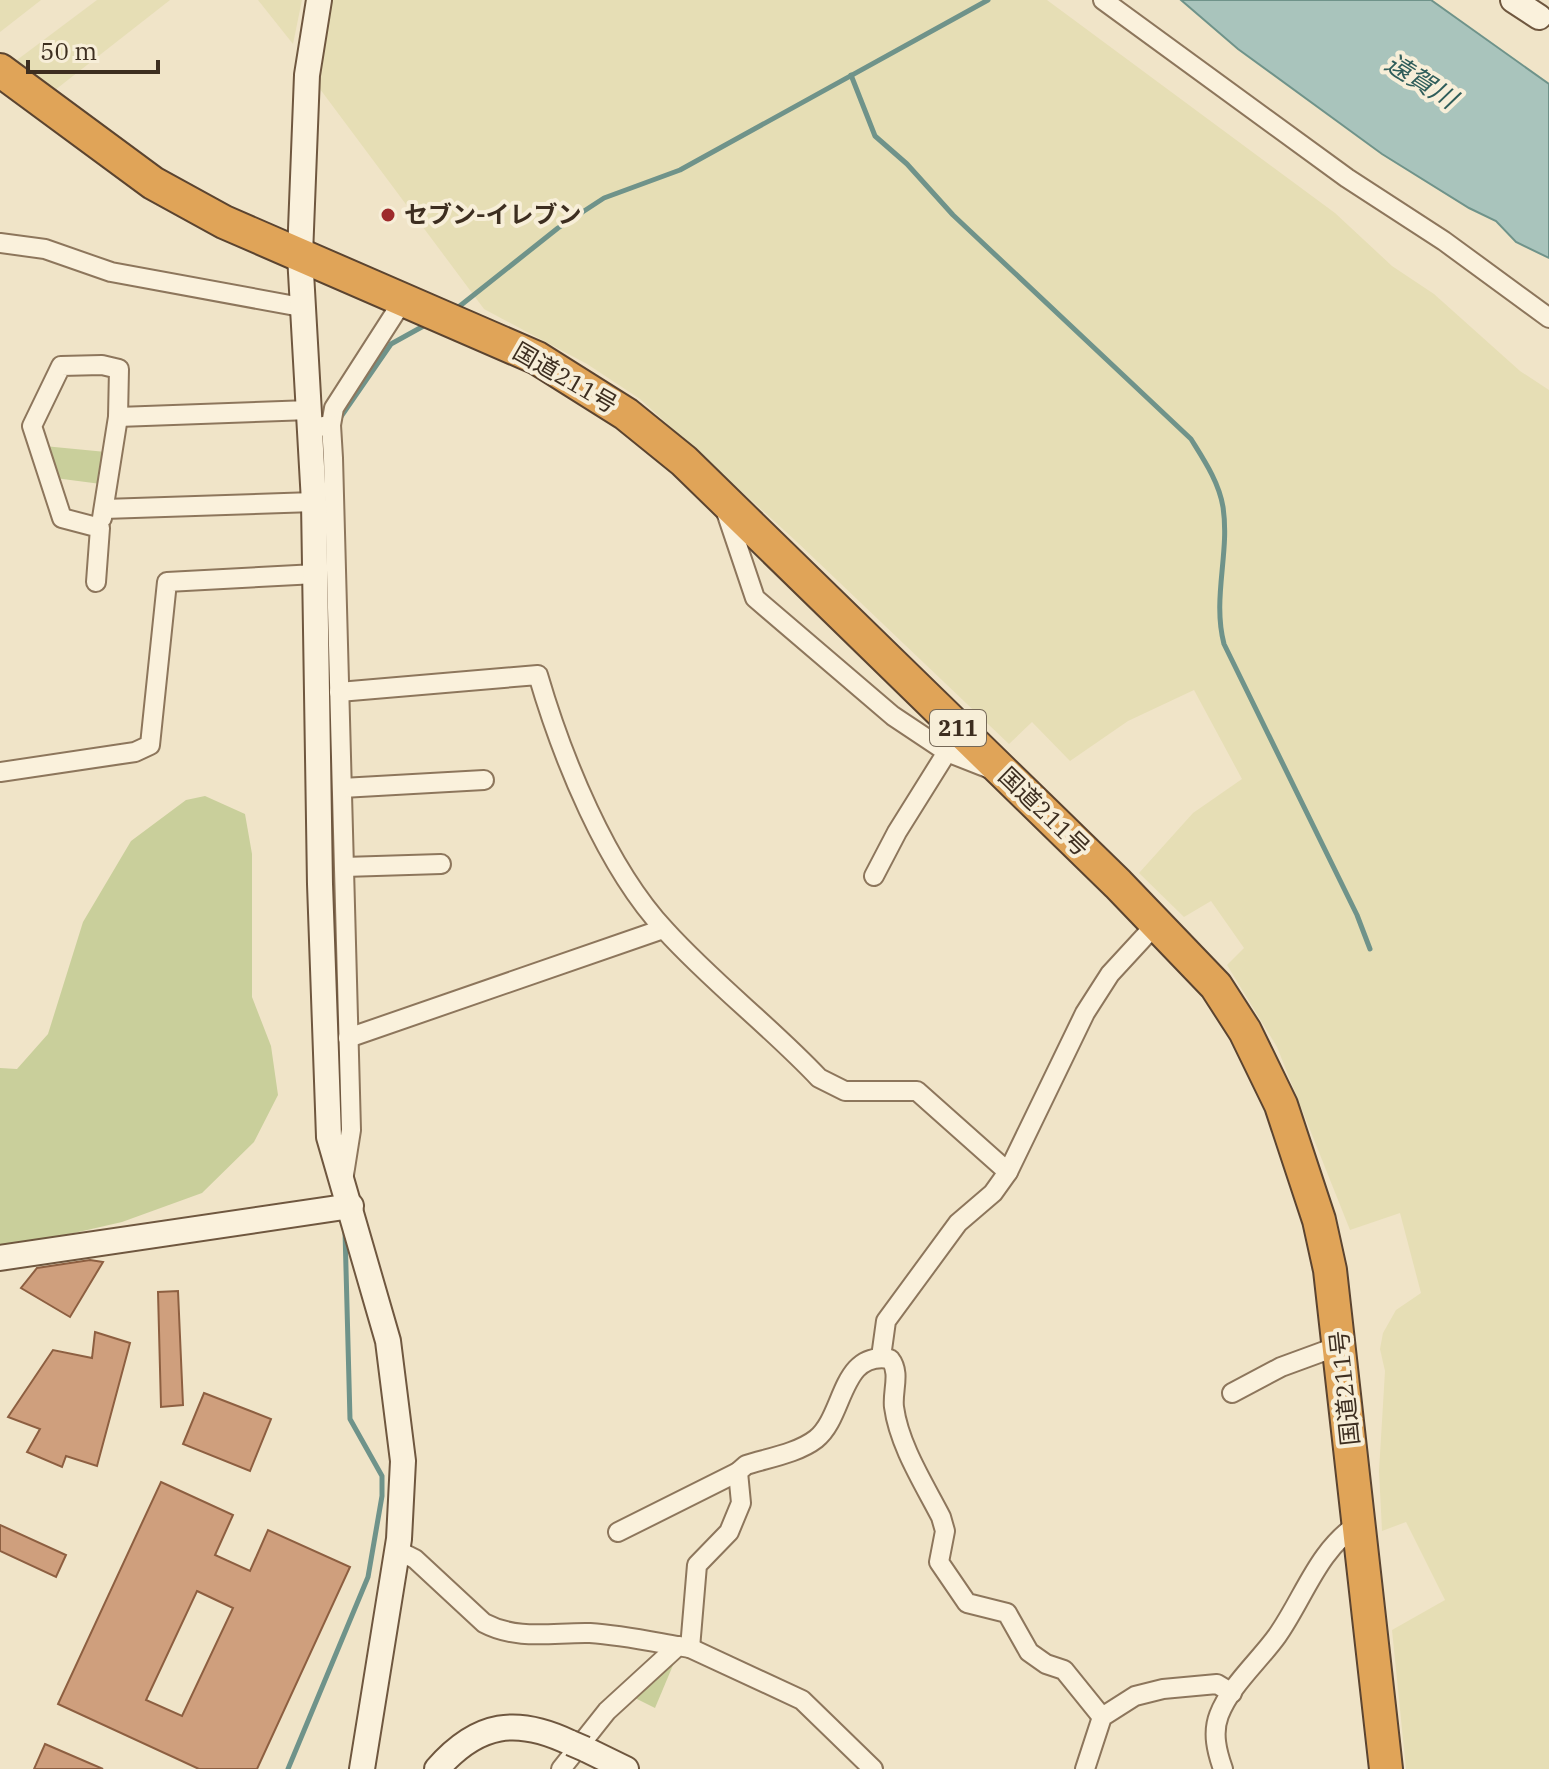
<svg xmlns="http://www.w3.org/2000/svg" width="1549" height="1769" font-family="'IBM Plex Serif','Noto Sans JP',serif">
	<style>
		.farmland { fill: #e6deb5 }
		.green { fill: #c9cf9b }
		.water { fill: #a9c4bc; stroke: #6f938a; stroke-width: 2 }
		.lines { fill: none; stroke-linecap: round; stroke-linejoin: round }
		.stream { stroke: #6f938a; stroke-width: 5 }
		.building { fill: #cf9f7d; stroke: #8d5f41; stroke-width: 2; fill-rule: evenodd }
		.street-casing { stroke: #8d765c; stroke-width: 22 }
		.secondary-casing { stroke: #6f573f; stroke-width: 28 }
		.highway-casing { stroke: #5b4430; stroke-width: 36 }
		.street { stroke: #faf1dc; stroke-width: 18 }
		.secondary { stroke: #faf1dc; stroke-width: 24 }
		.highway { stroke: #e0a458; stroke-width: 32 }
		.secondary-bridge-casing { stroke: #6f573f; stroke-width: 28; stroke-linecap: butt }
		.secondary-bridge { stroke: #faf1dc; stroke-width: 24 }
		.poi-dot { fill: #9e2a2b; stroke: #f7eed8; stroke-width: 3 }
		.labels { text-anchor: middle; stroke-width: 8; stroke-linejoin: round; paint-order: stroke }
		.shield { fill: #f7eed8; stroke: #756857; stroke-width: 2 }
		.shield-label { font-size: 22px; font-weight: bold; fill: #3d2e20 }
		.poi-label { font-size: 24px; font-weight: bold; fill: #3d2e20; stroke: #f7eed8; text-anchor: start }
		.street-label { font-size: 24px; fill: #3d2e20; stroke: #f7eed8 }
		.water-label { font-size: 26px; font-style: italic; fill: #2f5d5a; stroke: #f7eed8 }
	</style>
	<rect width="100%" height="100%" fill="#f0e4c8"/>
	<!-- farmland -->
	<g class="farmland">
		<polygon points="0,0 41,0 0,32"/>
		<polygon points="97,0 170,0 55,90 17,60"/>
		<polygon points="258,0 302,0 293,44"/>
		<polygon points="331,0 1047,0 1335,213 1392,266 1434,294 1520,371 1549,390 1549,1769 1406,1769 1392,1630 1445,1600 1406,1522 1382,1531 1379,1471 1385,1371 1380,1349 1383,1333 1396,1310 1421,1293 1400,1213 1350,1230 1277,1047 1227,965 1244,948 1211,901 1184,917 1139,873 1193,813 1242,779 1194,690 1128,721 1070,761 1032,722 1009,744 797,542 640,399 587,364 484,309 317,85 324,16"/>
	</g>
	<!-- green -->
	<g class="green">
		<polygon points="44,446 106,452 101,484 55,478"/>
		<polygon points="205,796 245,814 252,854 252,997 271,1046 278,1095 254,1142 202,1193 122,1222 0,1250 0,1068 17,1069 48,1034 83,922 131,841 186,800"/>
		<polygon points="676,1658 655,1708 631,1696"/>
	</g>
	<!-- water -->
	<polygon class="water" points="1181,0 1431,0 1549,84 1549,258 1516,242 1496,221 1469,208 1382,154 1238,49"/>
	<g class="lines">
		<!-- stream -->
		<g class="stream">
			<path d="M851,75L875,136L907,164L953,215L1191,439C1204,460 1219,482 1223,507C1230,553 1212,598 1224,644L1357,915L1370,949"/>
			<polyline points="456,309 558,228 604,198 680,170 988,0"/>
			<polyline points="340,418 391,344 429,323"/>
			<polyline points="340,1058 341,1118"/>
			<polyline points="288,1769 368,1577 382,1496 382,1476 350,1419 345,1231"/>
		</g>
	</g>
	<!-- building -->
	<g class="building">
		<polygon points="90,1260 103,1262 70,1317 21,1288 37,1268"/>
		<polygon points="178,1291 183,1405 161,1407 158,1292"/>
		<polygon points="95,1332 130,1343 97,1466 66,1456 62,1467 27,1452 40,1429 8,1417 53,1350 92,1358"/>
		<polygon points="204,1393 271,1419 250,1471 183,1444"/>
		<path d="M161,1482L233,1515L215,1555L250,1571L268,1530L350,1567L257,1769H199L58,1704ZM197,1591L233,1608L182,1716L146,1700Z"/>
		<polygon points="0,1525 66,1555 56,1577 0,1551"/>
		<polygon points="45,1744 103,1769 34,1769"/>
	</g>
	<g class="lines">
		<defs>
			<g id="street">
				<polyline points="1103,0 1347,178 1444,241 1549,318"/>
				<polyline points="0,243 45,249 111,272 301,307"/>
				<polyline points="331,425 334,408 404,299"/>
				<polyline points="311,428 331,425 333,458 351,1130 343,1181"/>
				<polyline points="724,506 755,598 893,716 947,752 990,769"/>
				<polyline points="104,509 314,502"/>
				<polyline points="102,518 118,417"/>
				<polyline points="96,582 100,528 62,518 32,426 61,366 102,365 119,369 118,417 310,410"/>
				<path d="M339,692L538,675C562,757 606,867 665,930C713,983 770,1026 819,1078L845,1091H917L1008,1172"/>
				<polyline points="0,772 135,752 150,745 167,582 316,574"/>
				<polyline points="342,788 484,780"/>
				<polyline points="344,867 441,864"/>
				<polyline points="874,876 897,832 947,752"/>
				<polyline points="348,1038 663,929"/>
				<polyline points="881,1357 886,1321 958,1223 993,1193 1008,1172 1085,1013 1110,974 1157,923"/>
				<polyline points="1232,1393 1281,1367 1341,1345"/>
				<polyline points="618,1532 738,1472"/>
				<path d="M397,1550L415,1559L484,1623C518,1641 554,1632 590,1633C620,1635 649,1641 678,1646"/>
				<polyline points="690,1648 802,1700 873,1769"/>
				<path d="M561,1769L607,1711L678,1646L690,1648L697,1565L729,1532L741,1503L738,1472L746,1465C768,1458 798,1453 816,1439C845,1416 840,1350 890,1359C901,1373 892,1391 894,1407C899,1445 924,1484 941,1517L945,1531L939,1562L967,1603L1007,1613L1029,1652L1046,1664L1064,1670L1102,1717"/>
				<polyline points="1085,1769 1102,1717 1135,1696 1163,1689 1217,1684 1232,1693"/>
				<path d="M1223,1769C1217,1752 1212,1733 1219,1715C1230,1686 1259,1661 1277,1636C1305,1596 1317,1551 1359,1523"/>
			</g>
			<g id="secondary">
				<polyline points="319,0 307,75 300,255 314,502 320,884 329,1137 388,1341 403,1461 399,1539 362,1769"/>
				<polyline points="1513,0 1539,17"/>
				<polyline points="0,1258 351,1206"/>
				<polyline points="585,1749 626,1769"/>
				<path d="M437,1769C478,1722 517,1717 571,1743"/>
			</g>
			<polyline id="highway" points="0,70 153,183 224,222 537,358 626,414 684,461 1118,884 1216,986 1245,1031 1281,1105 1319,1220 1330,1270 1386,1769"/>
		</defs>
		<!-- street casing -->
		<use href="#street" class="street-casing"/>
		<!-- secondary casing -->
		<use href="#secondary" class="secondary-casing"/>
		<!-- highway casing -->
		<use href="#highway" class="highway-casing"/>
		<!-- street -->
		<use href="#street" class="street"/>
		<!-- secondary -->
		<use href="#secondary" class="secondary"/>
		<!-- highway -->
		<use href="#highway" class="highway"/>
		<defs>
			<polyline id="secondary-bridge" points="571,1743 585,1749"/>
		</defs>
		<!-- secondary-bridge casing -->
		<use href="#secondary-bridge" class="secondary-bridge-casing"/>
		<!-- secondary-bridge -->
		<use href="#secondary-bridge" class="secondary-bridge"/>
	</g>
	<!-- markers -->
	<circle class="poi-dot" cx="388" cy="215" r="8"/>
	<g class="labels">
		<!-- shield labels -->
		<rect class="shield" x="930" y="710" width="56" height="36" rx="6"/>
		<g class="shield-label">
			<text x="958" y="736">211</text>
		</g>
		<!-- poi labels -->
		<g class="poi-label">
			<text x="404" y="223">セブン-イレブン</text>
		</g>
		<!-- street labels -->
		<g class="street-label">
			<text transform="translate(565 378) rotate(30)" y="8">国道211号</text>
			<text transform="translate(1044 812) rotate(44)" y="8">国道211号</text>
			<text transform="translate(1345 1388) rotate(-96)" y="8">国道211号</text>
		</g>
		<!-- water labels -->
		<g class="water-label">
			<text transform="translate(1421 81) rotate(32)" y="9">遠賀川</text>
		</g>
	</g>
	<!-- scale -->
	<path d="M28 60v12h130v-12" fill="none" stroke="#3d2e20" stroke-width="4"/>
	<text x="40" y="60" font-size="24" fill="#3d2e20" stroke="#f7eed8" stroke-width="6" paint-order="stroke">50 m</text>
</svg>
